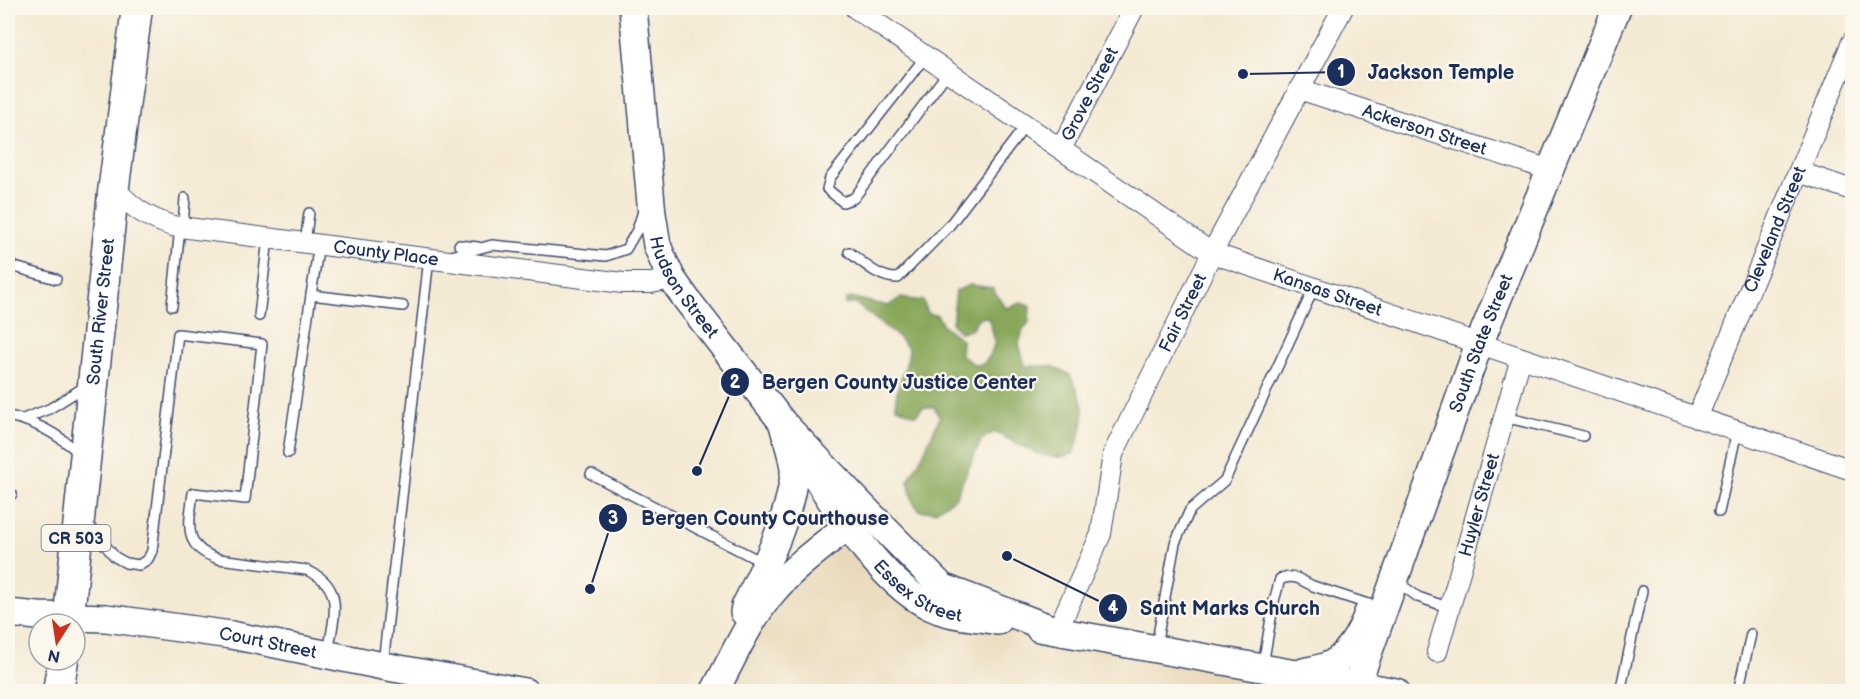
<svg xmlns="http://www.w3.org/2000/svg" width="1860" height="699" font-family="'Balsamiq Sans',sans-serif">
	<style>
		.built { fill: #e9d9ba }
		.forest { fill: #88a75a; stroke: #526b5c; stroke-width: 1.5 }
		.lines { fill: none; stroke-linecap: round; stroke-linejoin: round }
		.lane-casing { stroke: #3c4b70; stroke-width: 12 }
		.street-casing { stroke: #3c4b70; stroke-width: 22 }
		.secondary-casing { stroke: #3c4b70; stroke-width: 30 }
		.primary-casing { stroke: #3c4b70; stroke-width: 33 }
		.lane { stroke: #fff; stroke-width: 9 }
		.street { stroke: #fff; stroke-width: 20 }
		.secondary { stroke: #fff; stroke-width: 27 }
		.primary { stroke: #fff; stroke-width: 30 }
		.labels { text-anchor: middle; stroke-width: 4.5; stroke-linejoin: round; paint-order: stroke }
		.shield { fill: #fbf7ec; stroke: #5e6b89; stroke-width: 1.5 }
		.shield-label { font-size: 16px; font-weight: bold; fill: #1b2f5e }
		.street-label { font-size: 18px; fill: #1b2f5e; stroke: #fbf7ec }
		.leader { fill: none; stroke: #1b2f5e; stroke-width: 2 }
		.callout-dot { fill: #1b2f5e; stroke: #fbf7ec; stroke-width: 2 }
		.mark-label { font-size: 18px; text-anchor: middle; font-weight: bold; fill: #fff }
		.callout-label { font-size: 20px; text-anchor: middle; font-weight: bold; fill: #1b2f5e; stroke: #fbf7ec; stroke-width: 4.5; stroke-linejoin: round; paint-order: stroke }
	</style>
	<rect width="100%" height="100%" fill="#fbf7ec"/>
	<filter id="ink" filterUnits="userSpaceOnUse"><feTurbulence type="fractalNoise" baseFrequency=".0167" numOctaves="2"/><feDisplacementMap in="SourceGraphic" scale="12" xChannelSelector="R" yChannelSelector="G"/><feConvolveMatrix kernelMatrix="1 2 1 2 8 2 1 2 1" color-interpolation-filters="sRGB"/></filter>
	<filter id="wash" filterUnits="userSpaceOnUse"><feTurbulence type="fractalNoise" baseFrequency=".008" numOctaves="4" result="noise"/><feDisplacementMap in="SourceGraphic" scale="24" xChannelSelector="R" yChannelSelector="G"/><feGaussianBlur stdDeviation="1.35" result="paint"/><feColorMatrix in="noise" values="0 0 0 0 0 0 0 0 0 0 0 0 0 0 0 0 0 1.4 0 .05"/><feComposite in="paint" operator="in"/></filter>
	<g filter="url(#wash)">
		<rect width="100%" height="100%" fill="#f4ead4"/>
		<!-- built -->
		<polygon class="built" points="846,525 898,585 1352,692 714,692 760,603"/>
		<!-- forest -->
		<path class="forest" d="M970,285L992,288L1006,308L1021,303L1030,306L1029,322L1023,330L1019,344L1025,366H1052L1069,374C1089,408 1086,417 1074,453C1048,467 1017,442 994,432L982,439L955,498L935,511H920L913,502L908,481L923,454L940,417L934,407H923L916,415L896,407C894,386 908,370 909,349L897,336L856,304H845L846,299L854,298L888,306L900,298L923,301L928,314L937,315L943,325L962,340L961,355L975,365L983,364L990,356L995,342C992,334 993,325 987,317L978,318L971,330L960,332L952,324L956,291Z"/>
	</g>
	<g filter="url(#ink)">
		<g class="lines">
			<defs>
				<g id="lane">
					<polyline points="926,56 830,178 827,189 843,202 854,198 948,72"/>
					<polyline points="183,227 185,198"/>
					<polyline points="305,243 309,213"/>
					<polyline points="319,244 311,295 403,306"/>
					<polyline points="459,245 478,247"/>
					<path d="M849,252C863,263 880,279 898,278L949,226L1026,125"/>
					<polyline points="451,256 492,245 606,256 626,249 637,230 643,211"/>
					<polyline points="8,265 56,279"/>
					<polyline points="172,306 180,227"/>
					<polyline points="259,316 268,238"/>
					<path d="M8,416C34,421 59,435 79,453"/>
					<polyline points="1504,417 1583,436"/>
					<polyline points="23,419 49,409 86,386"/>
					<polyline points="288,453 311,295"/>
					<polyline points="591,474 764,563"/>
					<polyline points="8,494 12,494"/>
					<polyline points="1719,512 1737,431"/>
					<path d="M85,521L115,557L126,563L139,565L148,559L152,551L178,334L262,344L245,499L193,493C189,524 182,548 219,559L306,570C347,586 333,619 328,653"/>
					<polyline points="1396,581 1418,597 1450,608"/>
					<polyline points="1156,646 1175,543 1190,510 1225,480 1314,288"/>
					<polyline points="383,664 429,258"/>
					<polyline points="1263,665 1274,601 1280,579 1290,577 1297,578 1313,586 1371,605"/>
					<polyline points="1620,692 1642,591"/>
					<polyline points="1738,692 1751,634"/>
				</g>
				<g id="street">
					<path id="s1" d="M855,8L1212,253L1852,470"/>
					<path id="s2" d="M1299,89L1550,170"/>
					<path id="s3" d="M1061,149L1134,8"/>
					<polyline points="1799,172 1852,190"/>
					<path id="s4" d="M114,188C134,209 144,216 172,226L623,283H651L672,279"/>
					<path id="s5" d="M1697,418L1852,42"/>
					<path id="s6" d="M1057,631L1101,534L1113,454L1212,253L1343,8"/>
					<path id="s7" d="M1437,652L1521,358"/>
				</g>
				<g id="secondary">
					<path id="s8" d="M633,8L652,214L657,245L663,260L672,279L687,300L783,423L866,510L942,587L1057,631"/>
					<path id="s9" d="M810,467C839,514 886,591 939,610C957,617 979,617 998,621"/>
					<path d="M744,612L745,607C764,569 790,517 794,474C795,461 786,438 783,424"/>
					<path id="s10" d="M8,613L38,616L106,618L231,635L383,666L525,692"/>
					<polyline points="1039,628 1396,692"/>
					<path d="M1303,672C1311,670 1320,669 1327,666C1347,659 1362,631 1368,613"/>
					<path d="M714,692C732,660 747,624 770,595C796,563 832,540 863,513"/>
					<path id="s11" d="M1352,692L1357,684L1479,344L1617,8"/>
				</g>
				<g id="primary">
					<path id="s12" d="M68,624L113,193L137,8"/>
					<polyline points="58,692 63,660"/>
				</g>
			</defs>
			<!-- lane casing -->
			<use href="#lane" class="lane-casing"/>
			<!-- street casing -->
			<use href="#street" class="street-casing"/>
			<!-- secondary casing -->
			<use href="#secondary" class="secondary-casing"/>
			<!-- primary casing -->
			<use href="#primary" class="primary-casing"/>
			<!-- lane -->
			<use href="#lane" class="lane"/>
			<!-- street -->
			<use href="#street" class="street"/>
			<!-- secondary -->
			<use href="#secondary" class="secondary"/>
			<!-- primary -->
			<use href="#primary" class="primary"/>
		</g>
	</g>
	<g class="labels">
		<!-- shield labels -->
		<rect class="shield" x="41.5" y="525" width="69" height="26" rx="4.5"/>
		<g class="shield-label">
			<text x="76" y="544">CR 503</text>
		</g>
		<!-- street labels -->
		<g class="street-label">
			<text dy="6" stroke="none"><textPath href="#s3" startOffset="62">Grove Street</textPath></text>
			<text dy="6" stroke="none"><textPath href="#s2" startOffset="132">Ackerson Street</textPath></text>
			<text dy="6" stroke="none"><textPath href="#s5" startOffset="204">Cleveland Street</textPath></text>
			<text dy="6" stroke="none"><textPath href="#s4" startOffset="286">County Place</textPath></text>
			<text dy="6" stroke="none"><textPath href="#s8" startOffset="288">Hudson Street</textPath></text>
			<text dy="6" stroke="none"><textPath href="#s1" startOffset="555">Kansas Street</textPath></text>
			<text dy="6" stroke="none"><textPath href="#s12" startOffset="314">South River Street</textPath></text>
			<text dy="6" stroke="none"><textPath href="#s6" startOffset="345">Fair Street</textPath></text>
			<text dy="6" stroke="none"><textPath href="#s11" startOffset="372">South State Street</textPath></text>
			<text dy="6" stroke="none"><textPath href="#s7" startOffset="153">Huyler Street</textPath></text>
			<text dy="6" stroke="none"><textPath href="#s9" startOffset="168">Essex Street</textPath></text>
			<text dy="6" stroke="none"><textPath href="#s10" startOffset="262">Court Street</textPath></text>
		</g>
	</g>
	<!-- callouts -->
	<path class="leader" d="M1243 74L1341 72M697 471L735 382M590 589L613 518M1007 556L1113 608"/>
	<g class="callout-dot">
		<circle cx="1243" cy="74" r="6"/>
		<circle cx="697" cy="471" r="6"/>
		<circle cx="590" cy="589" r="6"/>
		<circle cx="1007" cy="556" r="6"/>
		<circle cx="1341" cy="72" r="15"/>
		<circle cx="735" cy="382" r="15"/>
		<circle cx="613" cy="518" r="15"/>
		<circle cx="1113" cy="608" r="15"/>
	</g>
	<g class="mark-label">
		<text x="1341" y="78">1</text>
		<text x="735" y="388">2</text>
		<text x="613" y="524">3</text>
		<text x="1113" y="614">4</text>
	</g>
	<g class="callout-label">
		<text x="1441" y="79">Jackson Temple</text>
		<text x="899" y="389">Bergen County Justice Center</text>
		<text x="765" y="525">Bergen County Courthouse</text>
		<text x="1230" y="615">Saint Marks Church</text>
	</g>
	<!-- margin -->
	<rect width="1860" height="699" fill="none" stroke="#fbf7ec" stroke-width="30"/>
	<!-- north arrow -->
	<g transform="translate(57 642) rotate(192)"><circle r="28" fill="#fbf7ec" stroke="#a1a7b3" stroke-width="1.5"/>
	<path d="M0-4.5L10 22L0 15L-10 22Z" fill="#c8321e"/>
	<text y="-9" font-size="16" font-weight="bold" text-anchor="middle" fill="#1b2f5e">N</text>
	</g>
</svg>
